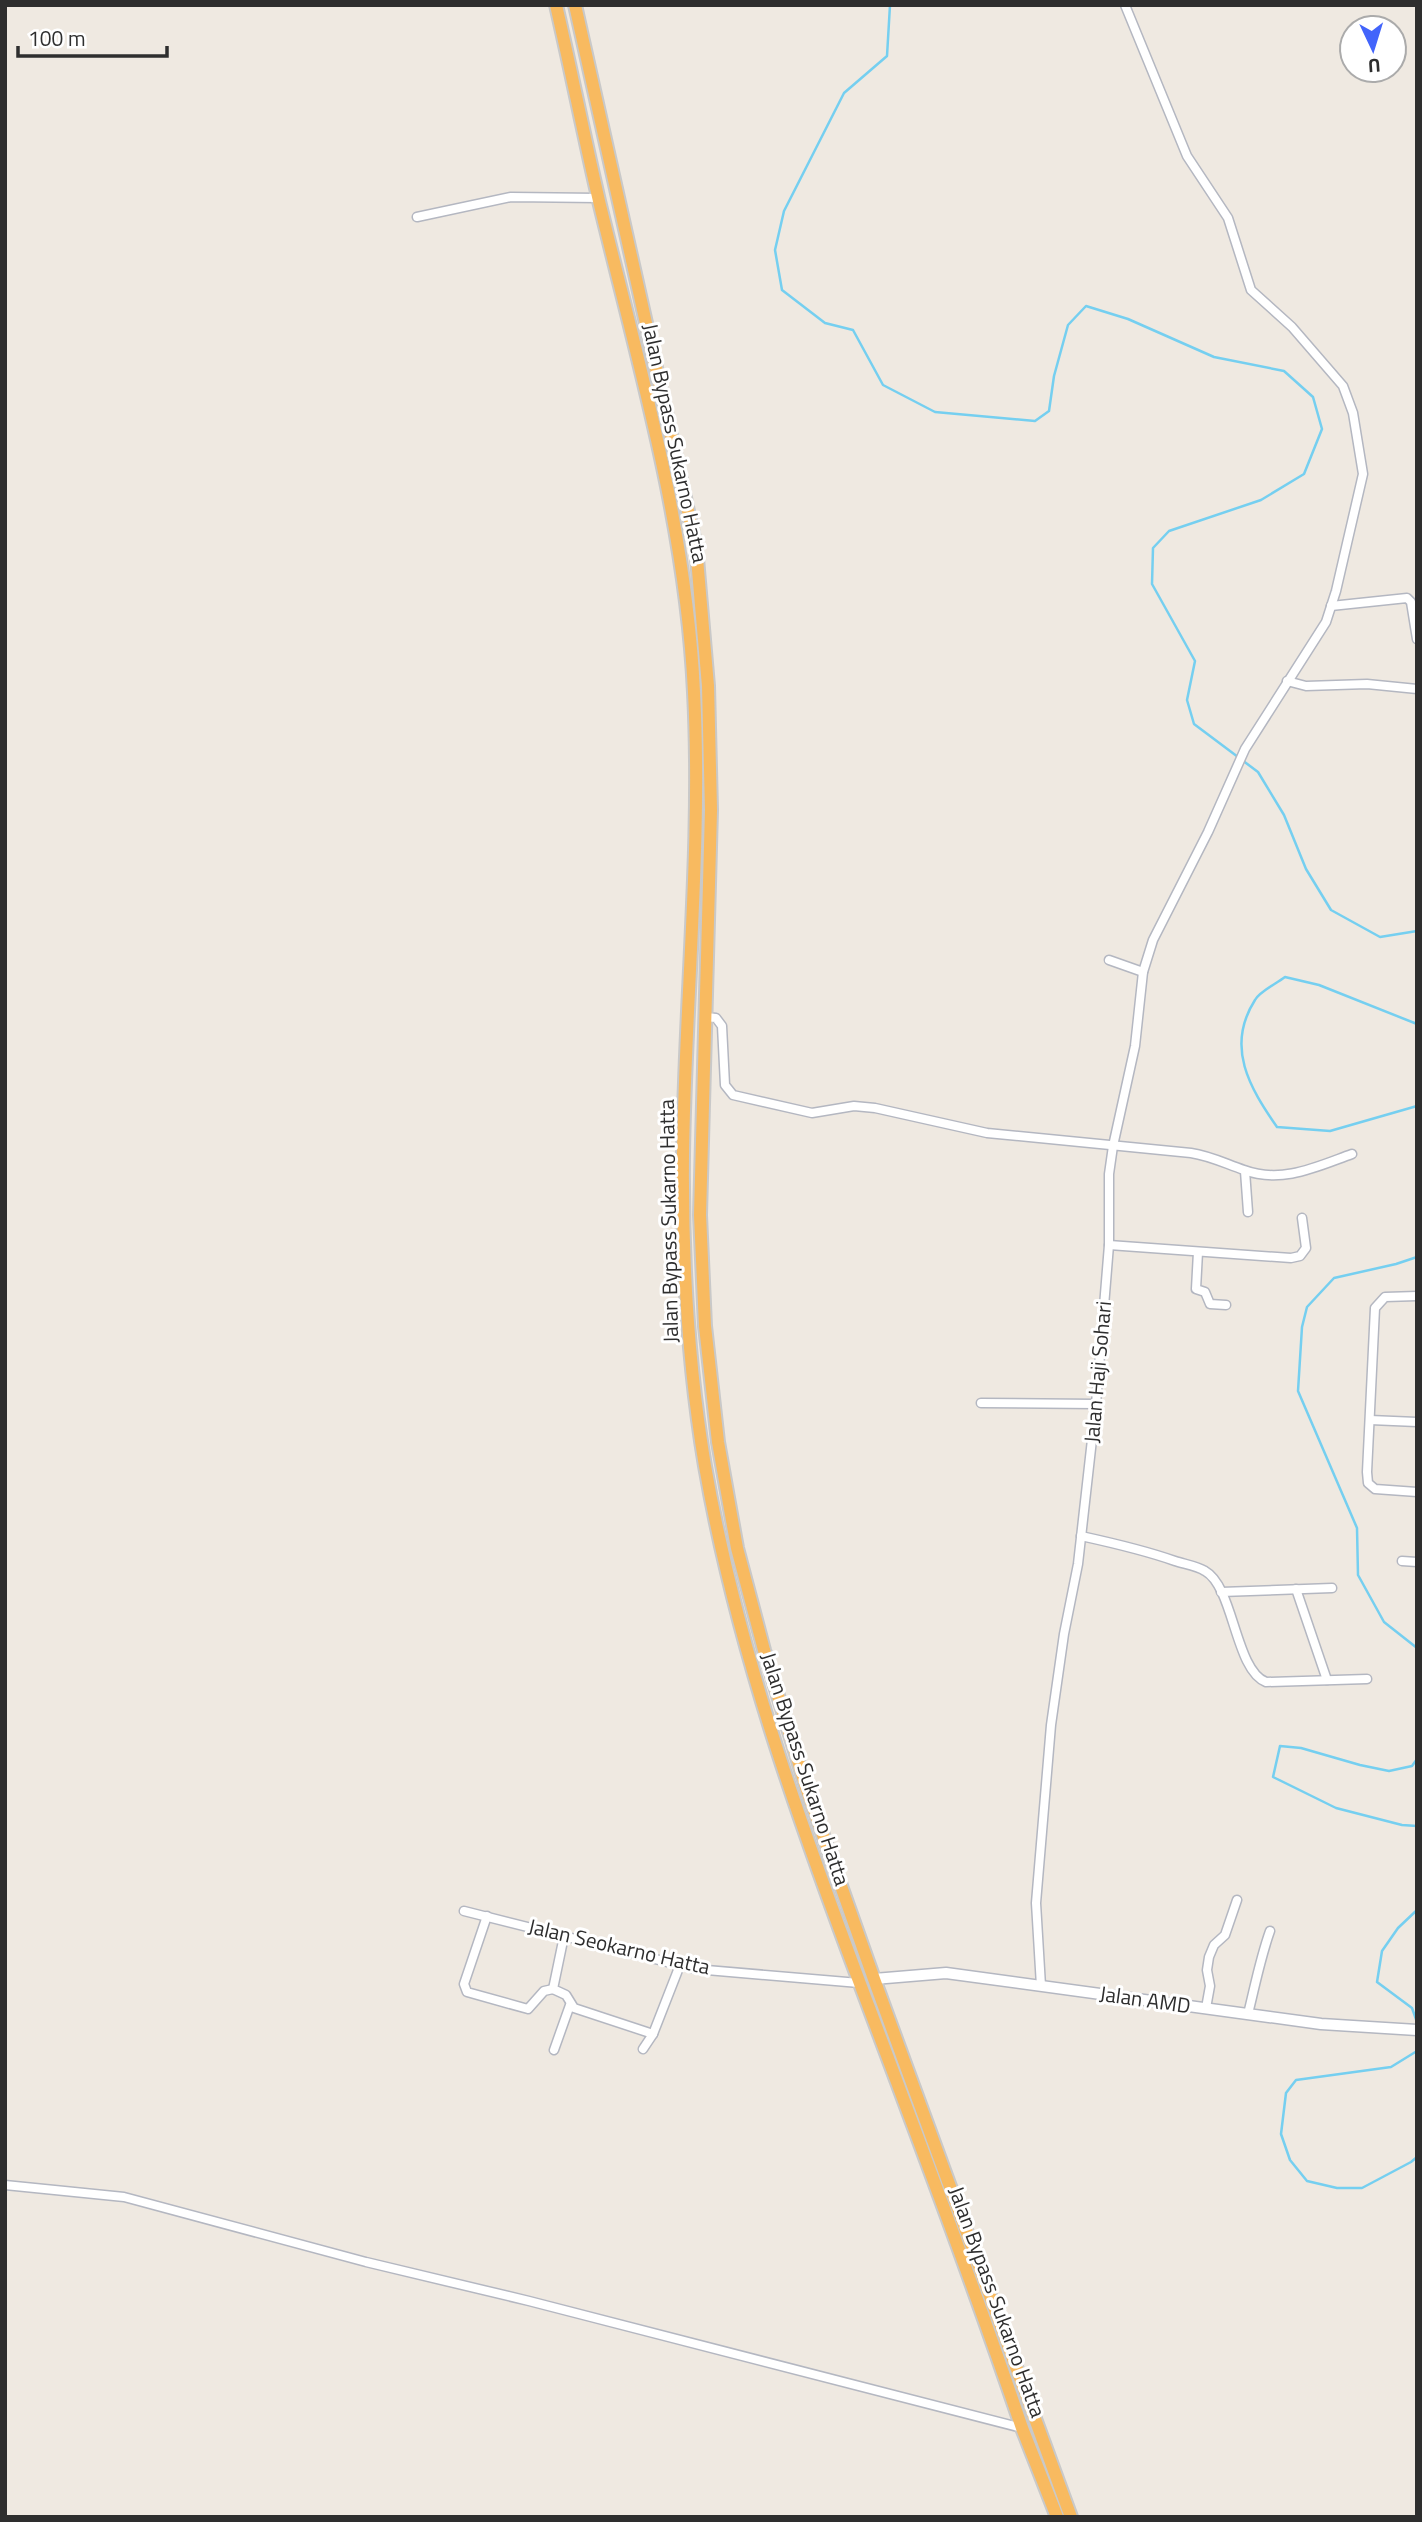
<svg xmlns="http://www.w3.org/2000/svg" width="1422" height="2522" font-family="'Titillium Web',sans-serif">
	<style>
		.lines { fill: none; stroke-linecap: round; stroke-linejoin: round }
		.stream { stroke: #75cff0; stroke-width: 2.5 }
		.minor-casing { stroke: #b4b7c1; stroke-width: 11 }
		.tertiary-casing { stroke: #b4b7c1; stroke-width: 13 }
		.trunk-casing { stroke: #c9c9c9; stroke-width: 16 }
		.minor { stroke: #fff; stroke-width: 8 }
		.tertiary { stroke: #fff; stroke-width: 10 }
		.trunk { stroke: #f8ba60; stroke-width: 12 }
		.labels { text-anchor: middle; stroke-width: 6; stroke-linejoin: round; paint-order: stroke }
		.street-label { font-size: 21px; fill: #2e2e2e; stroke: #fff }
	</style>
	<rect width="100%" height="100%" fill="#efe9e1"/>
	<g class="lines">
		<!-- stream -->
		<g class="stream">
			<polyline points="890,5 887,56 844,93 784,211 775,250 782,290 825,323 853,330 883,385 935,412 1035,421 1049,411 1054,376 1068,325 1086,306 1128,319 1214,357 1284,371 1313,397 1322,429 1304,474 1261,500 1169,531 1153,548 1152,584 1195,661 1187,700 1194,724 1258,772 1284,815 1306,869 1331,910 1380,937 1417,931"/>
			<path d="M1417,1024L1319,985L1285,977C1276,984 1260,991 1255,1000C1225,1047 1250,1088 1277,1127L1330,1131L1417,1106"/>
			<polyline points="1417,1257 1396,1264 1334,1278 1307,1307 1302,1327 1298,1391 1357,1528 1358,1575 1384,1622 1417,1648"/>
			<polyline points="1417,1759 1412,1766 1389,1771 1360,1765 1301,1748 1280,1746 1273,1777 1336,1808 1402,1825 1417,1826"/>
			<polyline points="1417,1910 1398,1928 1382,1951 1377,1982 1412,2008 1417,2022"/>
			<polyline points="1417,2051 1391,2067 1296,2080 1286,2093 1281,2134 1290,2160 1307,2181 1337,2188 1362,2188 1411,2162 1417,2157"/>
		</g>
		<defs>
			<g id="minor">
				<polyline points="417,217 511,197 599,198"/>
				<polyline points="1331,606 1407,598 1411,602 1417,639"/>
				<polyline points="1287,681 1306,686 1367,684 1417,689"/>
				<polyline points="1109,960 1143,972"/>
				<path d="M705,1017L716,1018L722,1026L725,1085L733,1095L812,1113L854,1106L875,1108L987,1133L1191,1153C1211,1156 1226,1164 1244,1170C1282,1184 1316,1167 1352,1154"/>
				<polyline points="1245,1171 1248,1212"/>
				<polyline points="1109,1245 1291,1258 1300,1256 1306,1248 1302,1218"/>
				<polyline points="1198,1252 1196,1289 1205,1292 1210,1304 1226,1305"/>
				<polyline points="1417,1296 1385,1297 1375,1308 1367,1472 1368,1483 1375,1489 1417,1492"/>
				<polyline points="981,1403 1096,1404"/>
				<polyline points="1370,1420 1417,1422"/>
				<path d="M1081,1536C1113,1543 1144,1550 1175,1561C1184,1564 1197,1566 1205,1571C1234,1587 1235,1670 1266,1682L1367,1679"/>
				<polyline points="1402,1561 1417,1562"/>
				<polyline points="1296,1589 1327,1680"/>
				<polyline points="1221,1592 1332,1588"/>
				<polyline points="464,1911 695,1969 859,1983"/>
				<polyline points="487,1916 464,1984 467,1992 528,2009 544,1991 553,1989"/>
				<polyline points="564,1936 553,1989 566,1995 574,2008 653,2034"/>
				<polyline points="1041,1986 1036,1903 1051,1725 1064,1634 1078,1564 1096,1404 1109,1245 1109,1174 1113,1146 1135,1046 1143,972 1153,940 1208,832 1245,749 1326,622 1336,591 1363,474 1353,413 1343,386 1292,327 1251,290 1228,218 1187,156 1125,5"/>
				<polyline points="1206,2008 1210,1986 1207,1970 1209,1957 1214,1945 1225,1935 1237,1900"/>
				<path d="M1248,2014C1255,1986 1260,1959 1270,1931"/>
				<polyline points="643,2049 653,2034 680,1965"/>
				<polyline points="554,2050 570,2005"/>
				<polyline points="5,2185 124,2197 366,2262 529,2301 1022,2428"/>
			</g>
			<polyline id="tertiary" points="874,1979 946,1973 1321,2024 1417,2030"/>
			<g id="trunk">
				<path d="M556,5C571,70 584,136 599,201C638,363 686,524 694,692C702,846 685,1000 683,1155C682,1257 688,1365 705,1466C736,1644 796,1813 859,1981C915,2130 971,2278 1022,2428L1057,2517"/>
				<polyline points="575,5 696,547 708,686 711,810 700,1215 705,1326 718,1442 737,1548 764,1650 807,1790 874,1979 1071,2517"/>
			</g>
		</defs>
		<!-- minor casing -->
		<use href="#minor" class="minor-casing"/>
		<!-- tertiary casing -->
		<use href="#tertiary" class="tertiary-casing"/>
		<!-- trunk casing -->
		<use href="#trunk" class="trunk-casing"/>
		<!-- minor -->
		<use href="#minor" class="minor"/>
		<!-- tertiary -->
		<use href="#tertiary" class="tertiary"/>
		<!-- trunk -->
		<use href="#trunk" class="trunk"/>
	</g>
	<g class="labels">
		<!-- street labels -->
		<g class="street-label">
			<text transform="translate(675 443) rotate(78)" y="7">Jalan Bypass Sukarno Hatta</text>
			<text transform="translate(669 1221) rotate(-91)" y="7">Jalan Bypass Sukarno Hatta</text>
			<text transform="translate(1098 1372) rotate(-85)" y="7">Jalan Haji Sohari</text>
			<text transform="translate(805 1769) rotate(72)" y="7">Jalan Bypass Sukarno Hatta</text>
			<text transform="translate(619 1947) rotate(13)" y="7">Jalan Seokarno Hatta</text>
			<text transform="translate(1145 2000) rotate(8)" y="7">Jalan AMD</text>
			<text transform="translate(997 2302) rotate(70)" y="7">Jalan Bypass Sukarno Hatta</text>
		</g>
	</g>
	<!-- border -->
	<rect width="1422" height="2522" fill="none" stroke="#2e2e2e" stroke-width="14"/>
	<!-- north arrow -->
	<g transform="translate(1373 49) rotate(176)"><circle r="33" fill="#ffffff" stroke="#ababab" stroke-width="2"/>
	<path d="M0-5L12 26L0 18L-12 26Z" fill="#4264fb"/>
	<text y="-10" font-size="19" font-weight="bold" text-anchor="middle" fill="#2e2e2e">U</text>
	</g>
	<!-- scale -->
	<path d="M18 46v10h149v-10" fill="none" stroke="#2e2e2e" stroke-width="3.5"/>
	<text x="28" y="46" font-size="21" fill="#2e2e2e" stroke="#ffffff" stroke-width="5" paint-order="stroke">100 m</text>
</svg>
